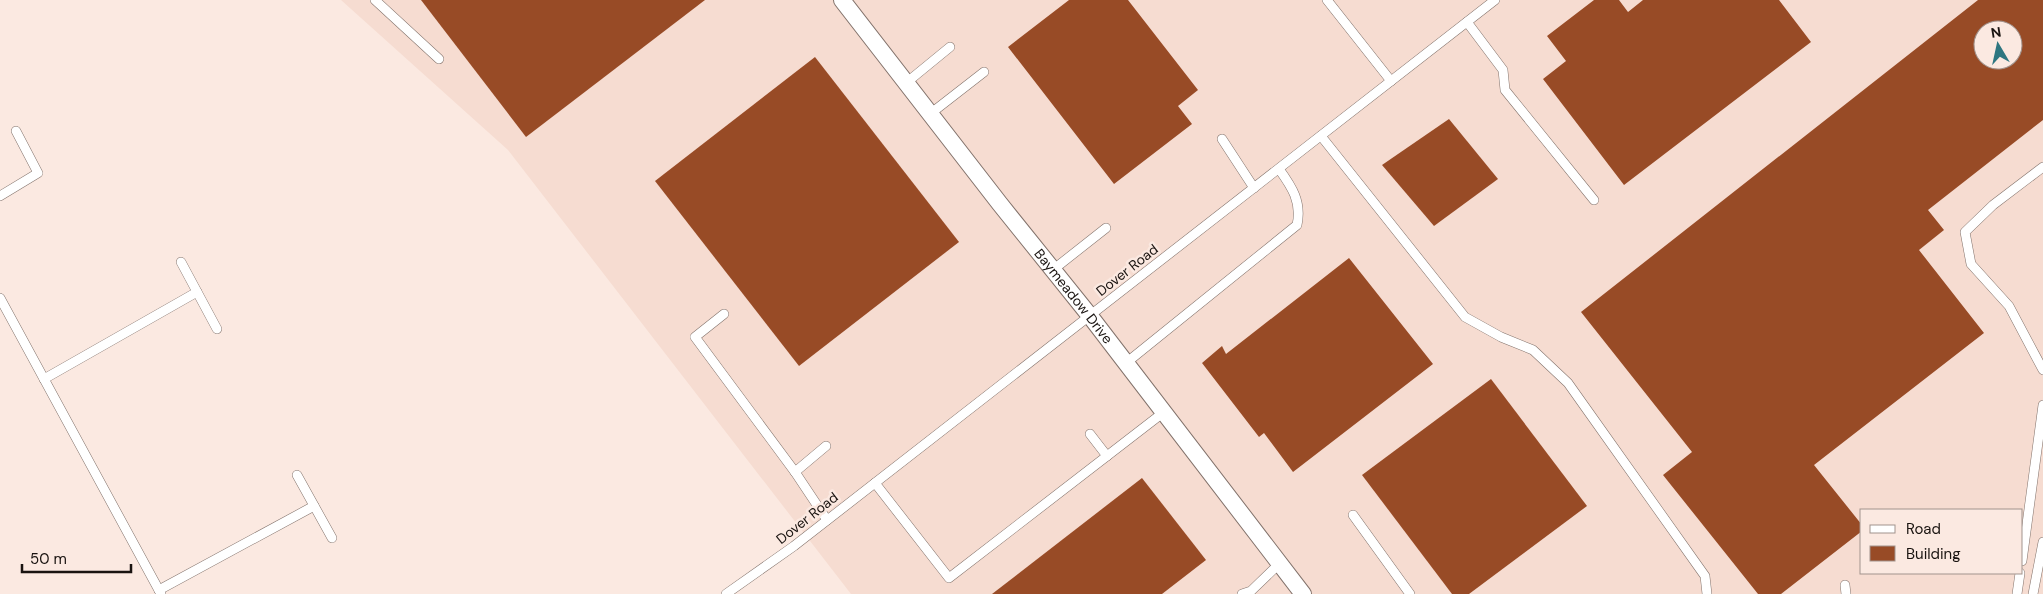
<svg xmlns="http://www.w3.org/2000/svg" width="2043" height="594" font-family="'DM Sans',sans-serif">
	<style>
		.built { fill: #f6dcd1; fill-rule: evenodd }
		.building { fill: #984b26; fill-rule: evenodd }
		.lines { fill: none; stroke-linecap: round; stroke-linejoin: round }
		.lane-casing { stroke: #82726b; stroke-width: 10 }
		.street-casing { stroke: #82726b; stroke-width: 18 }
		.lane { stroke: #fff; stroke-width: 9 }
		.street { stroke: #fff; stroke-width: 16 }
		.labels { text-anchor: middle; stroke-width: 5; stroke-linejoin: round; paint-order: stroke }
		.street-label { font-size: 14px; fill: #191310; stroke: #fbe9e1 }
	</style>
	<rect width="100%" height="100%" fill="#fbe9e1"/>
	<!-- built -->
	<path class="built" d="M341,0H2043V594H851L508,150ZM1983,30H2013V60H1983ZM1862,510H2022V573H1862Z"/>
	<!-- building -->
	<g class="building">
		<polygon points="421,0 705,0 526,137"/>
		<polygon points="1069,0 1128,0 1198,90 1178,106 1192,124 1114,184 1008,47"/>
		<polygon points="1594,0 1619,0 1628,12 1643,0 1779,0 1811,42 1624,185 1543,79 1566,61 1547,36"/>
		<path d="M1978,0H2043V120L1928,210L1944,230L1919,250L1984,333L1814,465L1862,525V531L1781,594H1758L1663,475L1692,452L1581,312ZM1983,30H2013V60H1983Z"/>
		<polygon points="815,57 959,242 799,366 655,181"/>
		<polygon points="1449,119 1498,179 1434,226 1382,165"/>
		<polygon points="1349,258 1433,364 1293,472 1264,433 1259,437 1202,363 1222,346 1226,354"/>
		<polygon points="1491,379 1587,506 1469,594 1452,594 1362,475"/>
		<polygon points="1142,478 1206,560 1162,594 992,594"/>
	</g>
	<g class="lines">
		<defs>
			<g id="lane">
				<polyline points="375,0 439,59"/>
				<polyline points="1327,0 1391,81"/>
				<polyline points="1467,22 1503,70 1505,90 1594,200"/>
				<polyline points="906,83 950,47"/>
				<polyline points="930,114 984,72"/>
				<polyline points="1321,136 1465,317 1501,337 1533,350 1568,383 1705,576 1707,594"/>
				<polyline points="1222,139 1254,188"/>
				<polyline points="2043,167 1993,205 1965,232 1971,264 2009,306 2043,370"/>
				<polyline points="0,196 38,173 16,131"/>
				<polyline points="181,262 217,329"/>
				<polyline points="1054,269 1106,228"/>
				<polyline points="0,298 161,594"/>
				<polyline points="724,314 695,337 795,472"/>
				<path d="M1126,363L1297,225C1302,202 1292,187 1279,169"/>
				<polyline points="44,379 197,292"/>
				<polyline points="1090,434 1107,456"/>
				<polyline points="826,446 795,472 827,520"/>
				<polyline points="297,475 332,538"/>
				<polyline points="875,483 949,578 1164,412"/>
				<polyline points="1353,515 1410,594"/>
				<polyline points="2022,561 2043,405"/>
				<polyline points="1845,585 1846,594"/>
				<polyline points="159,590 314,506"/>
				<polyline points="726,594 794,546 1495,0"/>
				<polyline points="1242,594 1251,591 1279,564"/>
				<polyline points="2017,594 2020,573"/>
				<polyline points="2033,594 2043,542"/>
			</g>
			<g id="street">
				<path id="s1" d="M842,0L1000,204L1090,316L1303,594"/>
			</g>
		</defs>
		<!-- lane casing -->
		<use href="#lane" class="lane-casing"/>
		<!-- street casing -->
		<use href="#street" class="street-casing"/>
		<!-- lane -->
		<use href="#lane" class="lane"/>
		<!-- street -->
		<use href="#street" class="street"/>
	</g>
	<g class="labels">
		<!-- street labels -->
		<g class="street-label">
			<text transform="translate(1127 270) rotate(-38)" y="5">Dover Road</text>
			<text dy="5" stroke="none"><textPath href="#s1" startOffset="376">Baymeadow Drive</textPath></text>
			<text transform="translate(807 518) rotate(-38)" y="5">Dover Road</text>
		</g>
	</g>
	<!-- legend -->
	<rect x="1860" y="509" width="162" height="65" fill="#fbe9e1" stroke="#a1938d"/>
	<rect x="1870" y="525" width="25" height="8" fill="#ffffff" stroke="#a1938d"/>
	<text x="1906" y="534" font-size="15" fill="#191310">Road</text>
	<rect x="1870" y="546" width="25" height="15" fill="#984b26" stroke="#a1938d"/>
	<text x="1906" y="559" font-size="15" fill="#191310">Building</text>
	<!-- north arrow -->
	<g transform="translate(1998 45) rotate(351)"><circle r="24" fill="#fbe9e1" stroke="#a1938d"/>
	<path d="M0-4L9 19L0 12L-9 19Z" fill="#2e7680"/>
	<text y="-8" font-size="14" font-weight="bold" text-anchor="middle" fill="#191310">N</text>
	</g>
	<!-- scale -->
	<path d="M22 564v8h109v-8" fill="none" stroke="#191310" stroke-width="2.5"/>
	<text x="30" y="564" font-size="15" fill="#191310" stroke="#fbe9e1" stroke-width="4" paint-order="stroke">50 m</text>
</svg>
